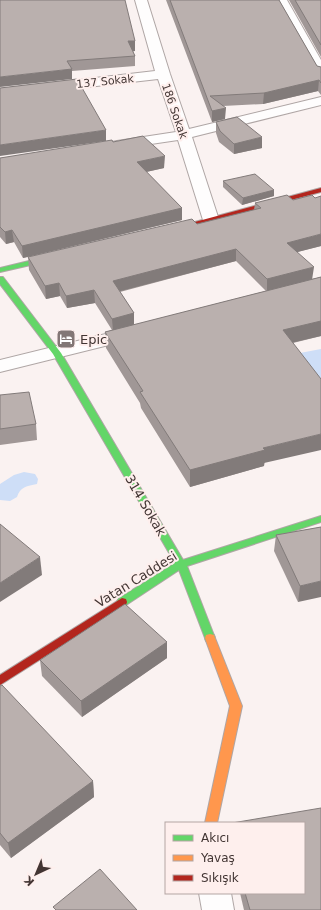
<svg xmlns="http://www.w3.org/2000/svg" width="321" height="910" font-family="'DejaVu Sans',sans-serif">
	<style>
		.water { fill: #cedef7 }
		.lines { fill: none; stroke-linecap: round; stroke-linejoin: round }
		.street-casing { stroke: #afa6a5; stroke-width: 2 }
		.fast-casing { stroke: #afa6a5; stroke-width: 2 }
		.slow-casing { stroke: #afa6a5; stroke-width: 2 }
		.jam-casing { stroke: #afa6a5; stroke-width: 2 }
		.street { fill: #fefdfd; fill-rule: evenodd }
		.fast { fill: #63d668; fill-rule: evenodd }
		.slow { fill: #ff974d; fill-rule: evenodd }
		.jam { fill: #b3261e; fill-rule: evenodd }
		.wall { fill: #a09796; fill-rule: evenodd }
		.shaded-wall { fill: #827b7a }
		.building { fill: #bab0ae; stroke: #827b7a }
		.labels { text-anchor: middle; stroke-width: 4; stroke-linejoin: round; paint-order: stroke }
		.far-street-label { font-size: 11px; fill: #423533; stroke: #feefed }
		.poi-label { font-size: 13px; fill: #423533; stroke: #feefed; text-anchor: start }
		.street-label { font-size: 13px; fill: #423533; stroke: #feefed }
	</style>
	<rect width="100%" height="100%" fill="#faf2f1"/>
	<!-- water -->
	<g class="water">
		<polygon points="321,349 321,383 300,353"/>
		<path d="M24,472L35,474L38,479L37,484C27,486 20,487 17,497L10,501L0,500V484L14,475Z"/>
	</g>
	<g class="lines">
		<defs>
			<g id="street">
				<polygon points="135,0 147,0 170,74 189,129 321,97 321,105 192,137 219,220 217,224 211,225 205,224 203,220 178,140 117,149 112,148 110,145 112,142 117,141 176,132 158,79 0,97 0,89 155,71"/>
				<polygon points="275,0 287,0 321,60 321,76 316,75 314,72"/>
				<polygon points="134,327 141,329 144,333 141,337 0,372 0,360"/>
				<polygon points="199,893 231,893 234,910 202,910"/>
			</g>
			<g id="fast">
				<polygon points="58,254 62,256 61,258 0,272 0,268"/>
				<polygon points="0,277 3,277 61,353 183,560 321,516 321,522 187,566 215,638 214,641 210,642 206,641 205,638 179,570 126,605 122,606 118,605 117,602 118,599 175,563 53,354 0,284"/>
			</g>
			<polygon id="slow" points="210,634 214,635 215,638 242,706 217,823 205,823 230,706 205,638 206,635"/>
			<g id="jam">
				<polygon points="321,188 321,192 167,233 164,231 165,230"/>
				<polygon points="122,598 126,599 127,602 126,605 0,685 0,675"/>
			</g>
		</defs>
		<!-- street casing -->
		<use href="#street" class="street-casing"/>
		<!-- fast casing -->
		<use href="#fast" class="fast-casing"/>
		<!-- slow casing -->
		<use href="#slow" class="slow-casing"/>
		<!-- jam casing -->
		<use href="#jam" class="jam-casing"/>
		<!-- street -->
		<use href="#street" class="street"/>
		<!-- fast -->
		<use href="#fast" class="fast"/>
		<!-- slow -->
		<use href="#slow" class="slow"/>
		<!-- jam -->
		<use href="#jam" class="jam"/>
	</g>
	<!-- wall -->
	<g class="wall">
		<polygon points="0,0 135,41 135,51 133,51 135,56 135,66 72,71 72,79"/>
		<polygon points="166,0 279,0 317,66 321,67 321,95 318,91 263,104 223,106 225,119 212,122"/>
		<polygon points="289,0 321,0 321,57"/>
		<polygon points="216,122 262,148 234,154 219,142 216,133"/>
		<polygon points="113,142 164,168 146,172 182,208 182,220 23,258 14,242 6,244 0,237 0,158"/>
		<polygon points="223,181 274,190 274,196 242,205 223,187"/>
		<path d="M255,203L321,246L297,252L312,279L321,277V336L293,343L264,466L190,487L141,408L140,403L106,348L105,332L112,330L95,303L67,308L60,296L46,299L29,270L28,257L197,224L254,210ZM236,261L266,291L134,325V313L120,292Z"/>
		<polygon points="0,395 36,424 37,440 0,445"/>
		<polygon points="321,527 298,602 274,551 276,535"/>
		<polygon points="167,642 167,658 82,717 42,676 40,660"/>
		<polygon points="0,686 93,781 94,797 11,858 0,845"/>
		<polygon points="240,893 304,893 321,910 244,910"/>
	</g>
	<!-- shaded-wall -->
	<g class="shaded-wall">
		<polygon points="128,41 135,41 135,51 129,52"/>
		<polygon points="72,69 72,79 0,87 0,77"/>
		<polygon points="319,80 318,91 263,104 264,93"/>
		<polygon points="226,108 225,119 212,122 212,111"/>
		<polygon points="106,130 106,141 0,156 0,145"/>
		<polygon points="262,137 262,148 234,154 234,144"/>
		<polygon points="165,156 164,168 137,174 137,162"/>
		<polygon points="274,190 274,196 242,205 243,198"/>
		<polygon points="182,208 182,220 23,258 22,246"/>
		<polygon points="12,230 14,242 6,244 5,232"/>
		<polygon points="321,234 321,246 286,255 287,243"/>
		<polygon points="236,249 236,261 113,293 113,281"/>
		<polygon points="314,267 312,280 267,292 267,279"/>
		<polygon points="59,283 60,296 46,299 45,286"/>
		<polygon points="94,290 95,303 67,308 66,296"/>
		<polygon points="134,313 134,326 113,331 112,319"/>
		<polygon points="321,321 321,336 282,345 283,330"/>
		<polygon points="321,434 321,450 264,463 264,466 190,487 190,470 263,448"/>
		<polygon points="40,557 42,575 0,602 0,583"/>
		<polygon points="321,581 321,597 298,602 300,586"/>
		<polygon points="167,642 167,658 82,717 81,701"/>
		<polygon points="93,781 94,797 11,858 8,843"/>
	</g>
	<!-- building -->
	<g class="building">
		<polygon points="0,0 125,0 135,41 128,41 135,56 67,61 72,69 0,77"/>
		<polygon points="170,0 279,0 317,66 321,67 321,83 319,80 264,93 210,96 226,108 212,111"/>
		<polygon points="295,0 321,0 321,45"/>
		<polygon points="77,79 106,130 0,145 0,88"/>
		<polygon points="237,117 262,137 234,144 220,131 216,122"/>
		<polygon points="143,136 165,156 137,162 182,208 22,246 12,230 5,232 0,227 0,158 112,140 113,142"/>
		<polygon points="255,174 274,190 243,198 223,181"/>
		<polygon points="287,195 293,200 312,195 315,198 321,196 321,234 287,243 314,267 267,279 236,249 113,281 134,313 112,319 94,290 66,296 59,283 45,286 28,257 192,219 197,224 261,208 255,203"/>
		<polygon points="321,277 321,321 283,330 321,379 321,434 263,448 265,450 190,470 140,392 143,391 105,332"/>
		<polygon points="29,392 36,424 0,429 0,395"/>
		<polygon points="0,524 40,557 0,583"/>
		<polygon points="321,527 321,581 300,586 276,535"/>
		<polygon points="125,604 167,642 81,701 40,660"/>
		<polygon points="2,685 93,781 8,843 0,833 0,686"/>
		<polygon points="321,808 321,910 250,910 245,893 304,893 304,823 232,823"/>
		<polygon points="100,869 137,910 56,910 53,907"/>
	</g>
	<!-- icons -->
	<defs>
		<symbol id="hotel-square" viewBox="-11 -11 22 22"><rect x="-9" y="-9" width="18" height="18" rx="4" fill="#827776" stroke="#feefed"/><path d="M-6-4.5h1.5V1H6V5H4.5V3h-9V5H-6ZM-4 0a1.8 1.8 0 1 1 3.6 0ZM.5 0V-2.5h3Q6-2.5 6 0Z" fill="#fff"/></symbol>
	</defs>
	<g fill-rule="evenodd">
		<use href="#hotel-square" x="55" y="328" width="22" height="22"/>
	</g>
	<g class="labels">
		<!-- far-street labels -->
		<g class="far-street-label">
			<text transform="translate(105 81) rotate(-6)" y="4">137 Sokak</text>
			<text transform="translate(175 111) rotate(71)" y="4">186 Sokak</text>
		</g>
		<!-- poi labels -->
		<g class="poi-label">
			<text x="80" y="344">Epic</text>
		</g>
		<!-- street labels -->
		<g class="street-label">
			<text transform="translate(146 505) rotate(60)" y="5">314 Sokak</text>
			<text transform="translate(136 579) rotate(-32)" y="5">Vatan Caddesi</text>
		</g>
	</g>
	<!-- legend -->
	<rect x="165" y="822" width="140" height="72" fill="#feefed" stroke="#b3a5a3"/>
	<rect x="173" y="835" width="20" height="6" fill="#63d668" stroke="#b3a5a3"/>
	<text x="201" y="842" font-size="12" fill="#423533">Akıcı</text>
	<rect x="173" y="855" width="20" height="6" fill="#ff974d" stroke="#b3a5a3"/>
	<text x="201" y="862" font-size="12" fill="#423533">Yavaş</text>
	<rect x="173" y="875" width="20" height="6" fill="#b3261e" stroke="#b3a5a3"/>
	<text x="201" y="882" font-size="12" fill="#423533">Sıkışık</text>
	<!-- north arrow -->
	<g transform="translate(36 874) rotate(224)" stroke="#feefed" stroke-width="3" paint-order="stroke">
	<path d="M0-3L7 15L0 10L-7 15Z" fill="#423533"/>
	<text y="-6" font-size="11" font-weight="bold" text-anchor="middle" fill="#423533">K</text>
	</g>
</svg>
